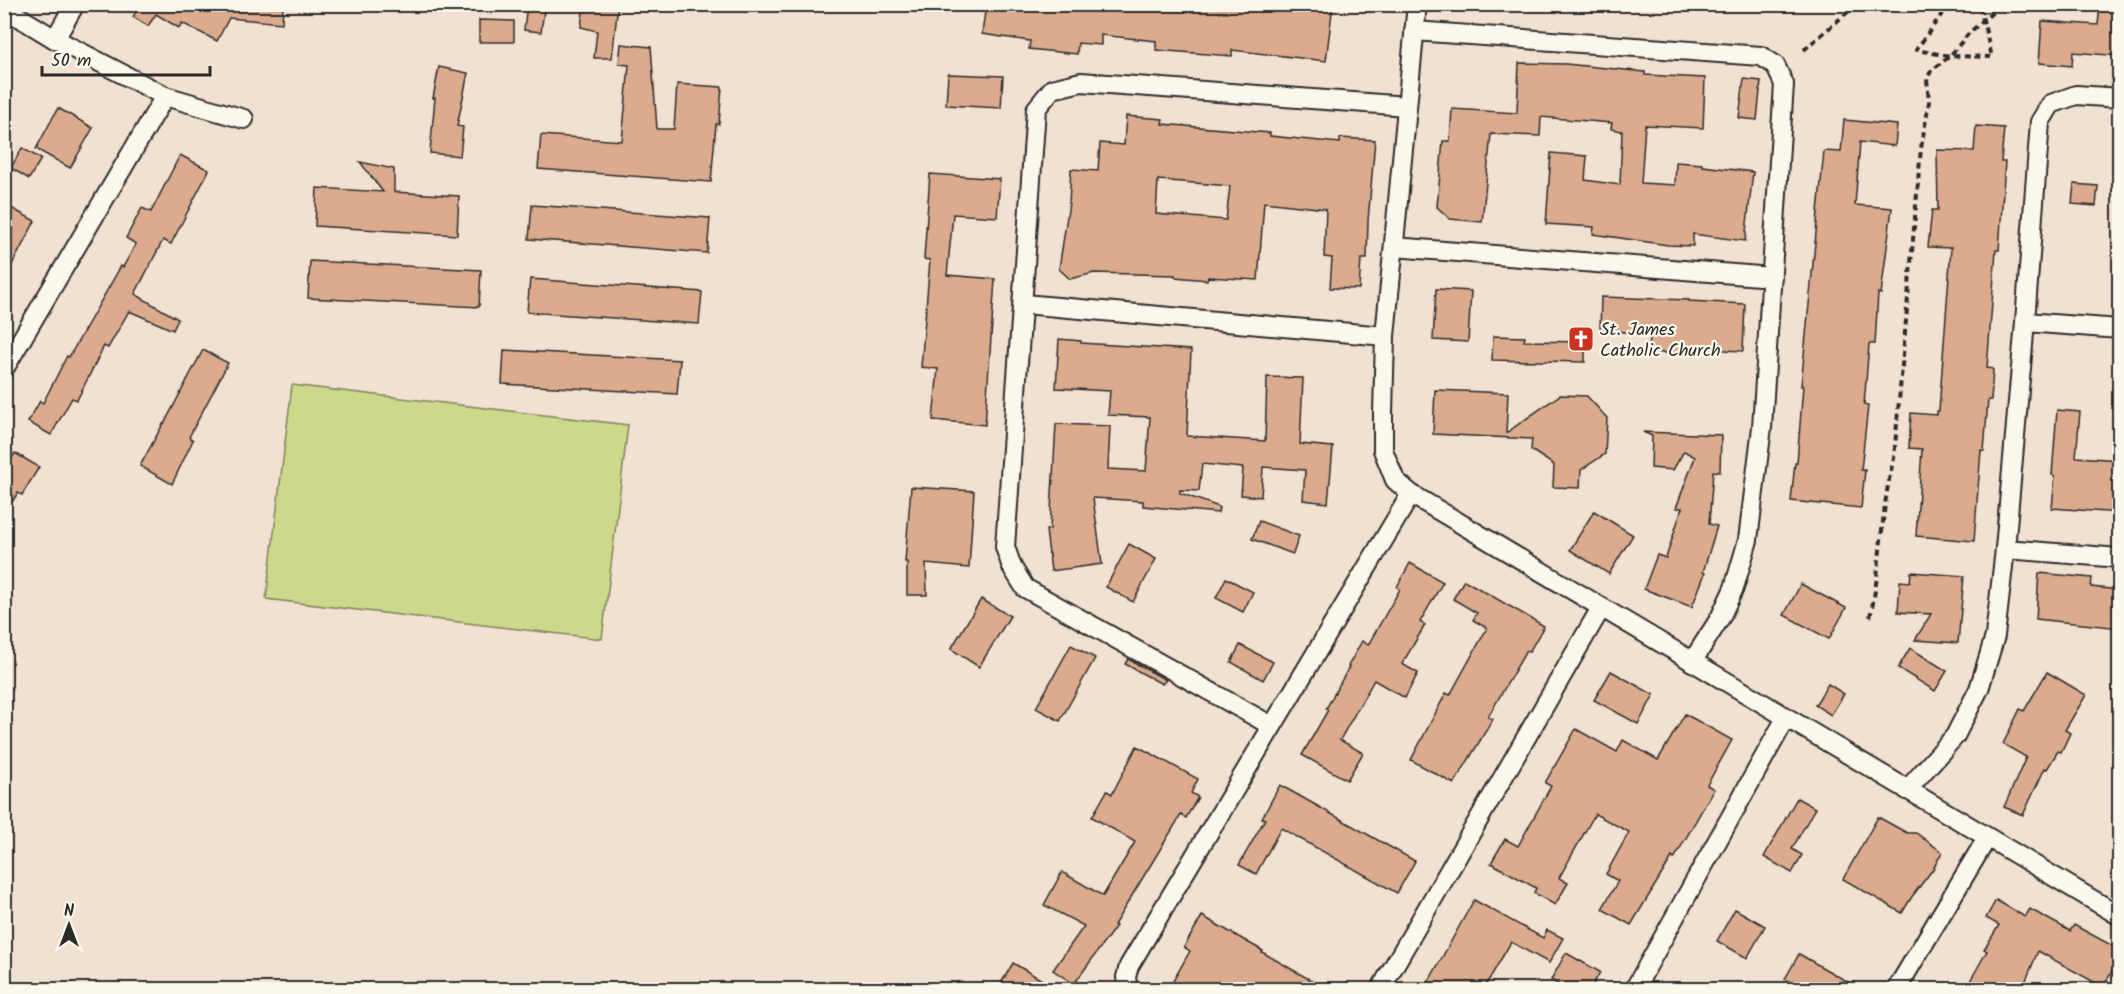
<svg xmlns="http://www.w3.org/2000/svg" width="2124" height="994" font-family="Kalam,sans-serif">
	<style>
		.green { fill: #cdd88b; stroke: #7c825b; stroke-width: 1.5 }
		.building { fill: #dcab8e; stroke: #2b2b2b; stroke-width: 1.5; fill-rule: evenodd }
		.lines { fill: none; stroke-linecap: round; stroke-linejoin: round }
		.street-casing { stroke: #2b2b2b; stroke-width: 22 }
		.path { stroke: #2b2b2b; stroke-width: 4; stroke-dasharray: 6 4.5; stroke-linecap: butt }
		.street { stroke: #fbf7ec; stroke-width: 18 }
		.labels { text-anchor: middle; stroke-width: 4.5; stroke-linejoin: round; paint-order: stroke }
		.poi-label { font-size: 18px; fill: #2b2b2b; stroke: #fbf7ec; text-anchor: start }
	</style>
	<rect width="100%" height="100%" fill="#f2e0d0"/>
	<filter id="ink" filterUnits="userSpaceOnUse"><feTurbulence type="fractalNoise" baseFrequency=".0167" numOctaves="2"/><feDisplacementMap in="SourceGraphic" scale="12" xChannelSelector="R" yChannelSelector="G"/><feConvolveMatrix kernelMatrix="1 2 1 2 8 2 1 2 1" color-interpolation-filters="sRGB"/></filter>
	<g filter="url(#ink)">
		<!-- green -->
		<polygon class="green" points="292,385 628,425 602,639 266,599"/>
		<!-- building -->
		<g class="building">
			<polygon points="140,4 283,4 282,23 229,18 217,41 182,23 179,28 156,14 148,26 133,17"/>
			<polygon points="527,4 545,4 541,32 524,30"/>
			<polygon points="584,4 618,4 612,58 594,58 597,31 581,27"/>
			<polygon points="986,4 1333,4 1326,61 1232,50 1232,56 1156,50 1156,41 1101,35 1101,45 1078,43 1077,54 1029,49 1030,41 982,34"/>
			<polygon points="2100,4 2120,4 2120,56 2073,52 2072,66 2039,63 2042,21 2098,25"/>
			<polygon points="479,20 514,21 514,42 479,42"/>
			<polygon points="621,44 651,47 657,129 674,129 677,84 722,87 719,124 716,124 711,182 538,169 541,135 622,141 629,65 619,64"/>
			<polygon points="1519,63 1566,64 1645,72 1645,75 1705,78 1703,128 1645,125 1641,183 1675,185 1676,162 1702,164 1702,166 1753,172 1745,241 1693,234 1693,246 1668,245 1593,234 1594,227 1546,224 1551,153 1587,156 1585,180 1620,185 1622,131 1611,129 1612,123 1541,117 1540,136 1491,134 1482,222 1450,219 1437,207 1443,141 1450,141 1452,109 1517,113"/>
			<polygon points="439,67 468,73 457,126 463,127 460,156 430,153 435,98 433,98"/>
			<polygon points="948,74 1003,76 1001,108 946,105"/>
			<polygon points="1744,79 1761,81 1757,120 1739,118"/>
			<polygon points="58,108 93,128 70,168 36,149"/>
			<path d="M1126,116L1163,119L1162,124L1270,133V136L1340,143V138L1375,140L1368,221L1367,259H1361L1359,289L1330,288L1332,258L1324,257L1326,209L1264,202L1258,280L1208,277L1207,280L1175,277V275L1094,273L1070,279L1059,269L1069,203L1071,169L1098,171L1100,143L1124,145ZM1158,180L1230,186L1226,220L1156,214Z"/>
			<polygon points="1844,120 1897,125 1895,146 1860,142 1855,205 1892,208 1881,294 1878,293 1875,344 1869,344 1864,405 1868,406 1861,470 1865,470 1861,508 1791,501 1795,463 1797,463 1803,386 1801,386 1824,151 1841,152"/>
			<polygon points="1976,126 2004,128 2001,162 2005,162 1999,250 1996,250 1987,368 1993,369 1991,400 1988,400 1984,451 1981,450 1974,541 1916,536 1922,449 1909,448 1911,413 1937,415 1937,411 1939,411 1951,248 1928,247 1932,210 1938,210 1937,150 1974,151"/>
			<polygon points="22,148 41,159 29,179 11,168"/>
			<polygon points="180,155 209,170 171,244 163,240 135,294 178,319 173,330 129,311 108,348 104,346 77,400 72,398 51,435 28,422 40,401 43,403 67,356 69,357 121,266 123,267 136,244 126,238 142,208 151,212"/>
			<polygon points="360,162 394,169 394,192 459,196 457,235 315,226 317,188 383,192"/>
			<polygon points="930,174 1000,179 997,217 953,214 947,275 995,279 985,425 933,420 938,369 921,367 930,260 924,259"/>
			<polygon points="2074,184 2098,186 2096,206 2072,204"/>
			<polygon points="532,205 710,218 707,253 529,239"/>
			<polygon points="11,208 35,221 4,280 4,221"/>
			<polygon points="310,261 481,270 479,307 308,298"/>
			<polygon points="530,279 702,292 699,324 527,312"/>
			<polygon points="1436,289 1471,291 1468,342 1433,340"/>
			<polygon points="1601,297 1689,300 1689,301 1745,304 1743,351 1686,348 1686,354 1649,352 1650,333 1600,331"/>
			<polygon points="1493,336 1525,337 1524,341 1585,342 1585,362 1492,360"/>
			<polygon points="1059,339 1081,341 1081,343 1191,350 1187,436 1265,441 1267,377 1303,378 1300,444 1333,447 1328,503 1303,500 1305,470 1263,467 1261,497 1241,495 1243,468 1202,464 1199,491 1180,490 1180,493 1219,507 1218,513 1143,506 1143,501 1093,498 1102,564 1051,571 1046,530 1050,529 1056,424 1110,426 1108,469 1146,471 1150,417 1108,415 1110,391 1056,388"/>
			<polygon points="203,350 228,363 189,437 193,440 172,484 140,466 163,424 164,424"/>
			<polygon points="504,350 680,360 677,394 502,384"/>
			<polygon points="1435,390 1508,393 1506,433 1560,395 1587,396 1607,418 1605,454 1581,470 1580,488 1553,487 1554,465 1531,450 1532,439 1433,434"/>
			<polygon points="2057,410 2080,412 2076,457 2120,460 2120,513 2052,508 2055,476 2052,475"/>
			<polygon points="1643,432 1721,435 1720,472 1713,471 1709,524 1717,526 1703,572 1705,573 1692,607 1644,589 1657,555 1666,558 1682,508 1676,508 1695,457 1684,451 1673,470 1651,468 1652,436"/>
			<polygon points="15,453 39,467 22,495 18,493 4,514 4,471"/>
			<polygon points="911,487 974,491 969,568 926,564 927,595 907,595 907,562 905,562"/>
			<polygon points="1594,511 1633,535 1609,574 1570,550"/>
			<polygon points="1259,521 1299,536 1293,554 1252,539"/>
			<polygon points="1129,544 1156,559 1133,602 1106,587"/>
			<polygon points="1410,563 1443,582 1420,622 1425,625 1402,664 1418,673 1405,698 1374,680 1340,740 1363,753 1347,780 1302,755 1328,710 1326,709 1349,667 1348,666 1362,641 1368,645 1400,589 1397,587"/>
			<polygon points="1911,572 1964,576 1958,643 1915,640 1931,614 1898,612 1900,581 1910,582"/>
			<polygon points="2039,573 2092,578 2091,587 2120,590 2120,628 2036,619"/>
			<polygon points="1226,578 1253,592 1243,612 1216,598"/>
			<polygon points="1464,580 1544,626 1529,652 1526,651 1488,717 1493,719 1454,784 1411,760 1446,693 1450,695 1487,628 1473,620 1477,613 1453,599"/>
			<polygon points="1801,584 1846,608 1829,639 1784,615"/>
			<polygon points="981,599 1010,616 979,667 951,649"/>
			<polygon points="1071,645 1095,658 1060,721 1036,708"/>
			<polygon points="1240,645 1273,662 1263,680 1231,662"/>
			<polygon points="1910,648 1947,671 1935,691 1898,668"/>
			<polygon points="1128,659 1166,680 1162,684 1125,664"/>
			<polygon points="1611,671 1654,695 1638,724 1594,700"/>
			<polygon points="2047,672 2086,695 2065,730 2070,733 2061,752 2058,751 2047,769 2045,768 2023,815 2004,807 2026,757 2003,744 2020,709 2024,711"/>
			<polygon points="1828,684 1844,694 1831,715 1815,705"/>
			<polygon points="1685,714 1732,740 1707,785 1714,789 1674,859 1672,857 1631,925 1602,909 1618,881 1606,874 1629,832 1595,814 1559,878 1568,883 1555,905 1534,893 1536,888 1491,863 1505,839 1518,846 1551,786 1545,783 1576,729 1617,752 1623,740 1658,760"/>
			<polygon points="1137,746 1198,779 1191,793 1198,797 1186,818 1181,815 1114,925 1116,926 1074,984 1053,970 1084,926 1044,905 1062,872 1103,896 1135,842 1092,817 1107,791 1112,794"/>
			<polygon points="1280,785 1415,861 1397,893 1281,828 1256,874 1239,865 1265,819 1262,818"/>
			<polygon points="1797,798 1815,808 1792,849 1802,855 1792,873 1764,857"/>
			<polygon points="1878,817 1907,833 1916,833 1942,852 1933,869 1911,898 1902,913 1843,879"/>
			<polygon points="1474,900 1543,938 1547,930 1563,938 1549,963 1511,942 1483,990 1424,990"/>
			<polygon points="1996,900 2025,917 2030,909 2070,931 2074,925 2120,950 2120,957 2103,987 2038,951 2022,990 1965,990 1987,951 1984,950 1999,925 1986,918"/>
			<polygon points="1735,909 1765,926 1747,958 1717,941"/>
			<polygon points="1202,916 1263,951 1262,952 1328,990 1168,990 1190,951 1184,947"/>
			<polygon points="1566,953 1600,972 1590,990 1567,990 1551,980"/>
			<polygon points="1799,954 1862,990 1803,990 1785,979"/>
			<polygon points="1013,963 1059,990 997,990"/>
		</g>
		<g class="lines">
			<defs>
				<g id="street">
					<polyline points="1417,4 1385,336 1383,413 1383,450 1395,480 1411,494 2120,916"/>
					<polyline points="4,8 55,39 165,96 244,119"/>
					<polyline points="1414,31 1761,56 1775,65 1784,84 1762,427 1748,540 1734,588 1720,618 1692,662"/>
					<polyline points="55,39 75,4"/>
					<polyline points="1394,247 1772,277"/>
					<polyline points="1024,304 1385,336"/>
					<polyline points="2025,322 2120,329"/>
					<polyline points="4,369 165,96"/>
					<polyline points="2005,549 2120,558"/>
					<polyline points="1272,726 1025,588 1012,567 1005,547 1036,109 1052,89 1081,82 1407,106"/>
					<polyline points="1907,790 1955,736 1979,689 1995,636 2005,549 2025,322 2040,122 2051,104 2076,95 2120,98"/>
					<polyline points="1128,990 1126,977 1129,966 1411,494"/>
					<polyline points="1380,990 1601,608"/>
					<polyline points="1634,990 1786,718"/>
					<polyline points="1896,990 1987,838"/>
				</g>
			</defs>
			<!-- street casing -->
			<use href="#street" class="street-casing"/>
			<!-- path -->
			<g class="path">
				<polyline points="1949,4 1916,50 1950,56 1992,57 1979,4"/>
				<polyline points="1804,50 1857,4"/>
				<path d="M1870,617C1882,565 1880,510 1894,458L1921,148L1929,102L1927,79L1931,71L1950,56L1969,33L2002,4"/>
			</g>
			<!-- street -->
			<use href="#street" class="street"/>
		</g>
	</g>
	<!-- icons -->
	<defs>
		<symbol id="church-square" viewBox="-11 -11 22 22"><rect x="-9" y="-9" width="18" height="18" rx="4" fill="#c8321e" stroke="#fbf7ec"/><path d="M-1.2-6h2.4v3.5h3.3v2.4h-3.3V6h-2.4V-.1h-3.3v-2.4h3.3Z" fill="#fff"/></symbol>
	</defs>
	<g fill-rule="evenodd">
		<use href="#church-square" x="1566" y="324" width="30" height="30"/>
	</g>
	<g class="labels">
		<!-- poi labels -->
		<g class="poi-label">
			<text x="1600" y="335">St. James<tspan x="1600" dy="21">Catholic Church</tspan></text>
		</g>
	</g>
	<!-- margin -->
	<rect width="2124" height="994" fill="none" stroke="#fbf7ec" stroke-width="24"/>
	<rect x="12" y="12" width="2100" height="970" fill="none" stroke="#2b2b2b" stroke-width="2" filter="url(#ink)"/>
	<!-- north arrow -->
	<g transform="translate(69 925)" stroke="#fbf7ec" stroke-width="4.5" paint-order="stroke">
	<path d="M0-4.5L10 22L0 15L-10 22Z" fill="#2b2b2b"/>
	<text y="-9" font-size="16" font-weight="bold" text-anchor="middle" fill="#2b2b2b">N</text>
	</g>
	<!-- scale -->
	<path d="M42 66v9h168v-9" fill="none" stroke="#2b2b2b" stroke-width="3"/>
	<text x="51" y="66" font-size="18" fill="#2b2b2b" stroke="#fbf7ec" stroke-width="4.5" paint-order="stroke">50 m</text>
</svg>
